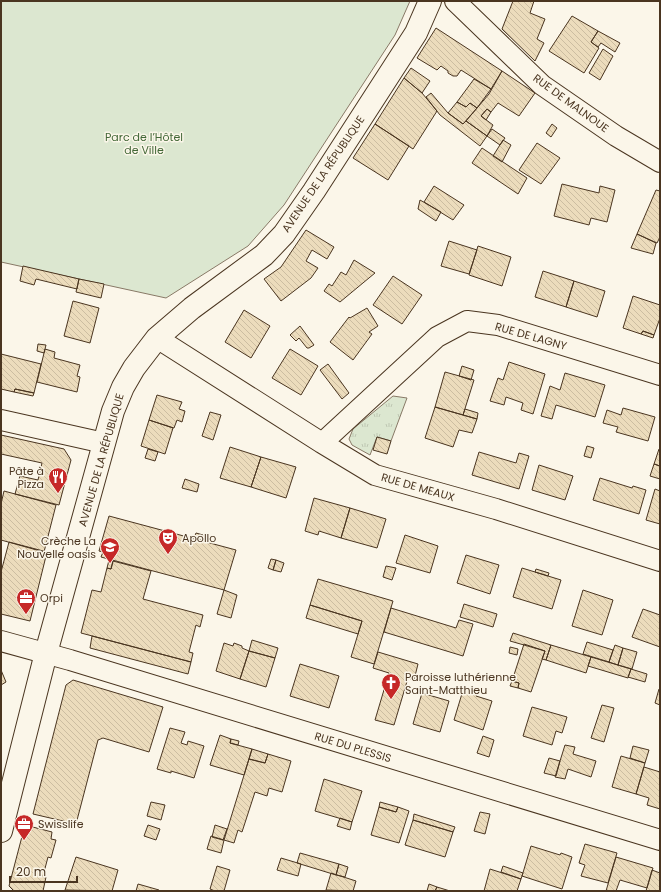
<svg xmlns="http://www.w3.org/2000/svg" width="661" height="892" viewBox="0 0 661 892" font-family="Poppins,sans-serif">
<style>
.grass{fill:url(#grass-tufts);stroke:#887966}
.park{fill:#dce7d0;stroke:#887966}
.building{fill:url(#building-back-hatch);stroke:#4a3520}
.lines{fill:none;stroke-linecap:round;stroke-linejoin:round}
.minor-casing{stroke:#4a3520;stroke-width:22}
.tertiary-casing{stroke:#4a3520;stroke-width:24}
.minor{stroke:#fbf6e9;stroke-width:20}
.tertiary{stroke:#fbf6e9;stroke-width:22}
.labels{text-anchor:middle;dominant-baseline:central;stroke-width:3;stroke-linejoin:round;paint-order:stroke}
.street-label{font-size:11px;fill:#4a3520;stroke:#fbf6e9}
.park-label{font-size:11px;fill:#436837;stroke:#fbf6e9}
.poi-label{font-size:11px;fill:#4a3520;stroke:#fbf6e9;text-anchor:start}
</style>
<defs>
<pattern id="grass-tufts" width="24" height="20" patternUnits="userSpaceOnUse"><rect width="24" height="20" fill="#dce7d0"/><path d="M3 7l-1-3M5 7V3M7 7l1-3M15 17l-1-3M17 17v-4M19 17l1-3" fill="none" stroke="#bec7b2"/></pattern>
<pattern id="building-back-hatch" width="6" height="6" patternUnits="userSpaceOnUse"><rect width="6" height="6" fill="#ecdcbc"/><path d="M-1 5l2 2M0 0l6 6M5-1l2 2" fill="none" stroke="#ccbda1"/></pattern>
</defs>
<rect width="100%" height="100%" fill="#fbf6e9"/>
<path class="grass" d="M393,396L407,398L391,441L377,437L370,455L352,445L349,439L353,429Z"/>
<path class="park" d="M1,1H410L395,35L284,205L248,246L166,298L1,262Z"/>
<path class="building" d="M513,1H534L530,13L545,19L537,39L544,43L535,61L502,29Z
M572,16L598,31L591,42L599,48L584,73L549,51Z
M436,28L502,71L491,89L461,70L457,76H453L448,73V71L441,66L437,70L417,58Z
M598,31L620,43L615,52L601,43L598,47L591,42Z
M603,49L613,56L600,80L589,73Z
M411,68L430,81L422,93L404,78Z
M502,71L535,93L519,116L498,103L491,112L487,109L481,116L493,125L487,136L466,121L489,94Z
M404,78L422,93L437,111L413,149L375,124Z
M474,79L491,89L477,108L470,103L466,107L457,102Z
M431,93L448,113L463,124L466,121L487,136L480,146L440,115L426,97Z
M457,102L466,107L470,103L477,108L463,124L448,113Z
M487,109L491,112L486,120L481,116Z
M375,124L409,146L388,180L353,158Z
M552,124L557,128L551,137L546,133Z
M492,129L505,138L500,145L487,136Z
M503,140L511,145L502,162L493,156Z
M537,143L560,158L541,184L519,170Z
M482,148L527,178L518,194L472,163Z
M562,184L599,193L600,186L615,190L607,222L591,218L589,225L554,216Z
M434,186L464,205L453,220L424,202Z
M656,190L660,191V237L657,243L637,234Z
M420,200L441,212L436,221L418,209Z
M306,230L334,247L327,259L312,250L306,261L318,268L311,278L281,301L264,279L281,267Z
M637,234L656,243L653,254L631,248Z
M449,241L477,250L469,274L441,266Z
M478,246L511,257L502,286L469,275Z
M354,260L375,273L340,302L324,291L329,284L332,286L341,272L346,275Z
M23,266L79,279L77,289L36,279L34,285L20,281Z
M543,271L574,281L566,307L535,297Z
M393,276L422,295L402,324L373,305Z
M79,279L104,284L101,298L76,292Z
M574,281L605,291L597,317L566,307Z
M633,296L660,305V318L654,335L643,331L641,334L623,328Z
M73,301L99,308L90,343L64,336Z
M367,308L378,326L369,332L372,334L353,360L330,342L349,317L350,318Z
M244,310L270,326L251,358L225,342Z
M300,326L314,345L309,348H307L299,338L296,341L290,335Z
M643,331L654,335L653,338L641,334Z
M38,344L46,345L44,353L37,351Z
M45,349L55,352L54,358L80,365L77,376L80,377L77,392L37,382Z
M290,349L318,366L301,395L272,378Z
M1,354L41,364L34,393L15,389L14,392L1,389Z
M509,362L545,374L533,414L521,410L523,403L506,397L504,405L490,401L498,378L503,380Z
M328,364L349,393L342,399L320,370Z
M462,366L474,370L471,380L459,376Z
M445,372L474,380L463,415L435,407Z
M565,373L605,385L595,417L556,405L552,419L541,416L550,386L560,390Z
M15,389L34,393L33,396L14,392Z
M157,395L182,402L179,409L185,411L182,422L177,420L174,428L149,420Z
M435,407L477,419L472,433L459,430L453,447L425,438Z
M623,408L655,417L648,441L616,432L618,427L603,423L607,410L621,415Z
M465,409L478,413L477,419L463,415Z
M210,412L221,415L213,440L202,436Z
M149,420L173,428L165,454L141,446Z
M1,435L64,449L71,460L59,505L15,494L20,476L38,480L42,463L1,454Z
M377,437L391,441L387,454L373,450Z
M587,446L594,448L591,458L584,456Z
M230,447L261,457L251,487L220,478Z
M148,449L158,452L155,461L145,458Z
M659,449H660V466L654,464Z
M479,452L516,463L519,453L529,456L519,489L472,475Z
M261,457L296,467L286,498L251,487Z
M654,464L660,466V479L650,476Z
M539,465L573,476L565,500L532,490Z
M600,478L632,488L633,486L646,490L639,514L593,500Z
M185,479L199,484L197,492L182,488Z
M655,489L660,491V524L646,520Z
M4,491L56,505L44,552L1,540V504Z
M314,498L350,508L341,538L319,531L318,535L305,531Z
M350,508L386,519L377,548L341,538Z
M109,516L236,550L224,590L101,557L103,552L99,551Z
M196,533L203,535L202,540L194,538Z
M405,535L438,546L430,573L396,563Z
M9,542L47,552L30,621L1,614V572Z
M466,555L499,565L490,594L457,583Z
M271,559L276,560L273,570L268,568Z
M109,560L113,561L111,569L107,568Z
M276,560L284,563L281,572L273,570Z
M113,561L151,571L143,599L203,615L200,627L196,625L189,652L193,653L191,662L81,633L92,590L101,592L107,568L111,569Z
M386,566L396,568L392,580L383,577Z
M522,568L561,580L552,609L513,597Z
M536,569L549,573L548,576L535,572Z
M318,579L393,601L374,664L351,657L362,621L310,605Z
M224,590L237,595L231,618L217,614Z
M583,590L613,600L602,635L572,626Z
M464,604L497,614L493,627L460,617Z
M310,605L362,621L358,634L306,618Z
M391,608L456,628L459,620L473,624L463,656L384,632Z
M643,609L660,615V647L632,637Z
M513,633L551,645L546,660L542,659L545,651L510,641Z
M92,636L191,662L188,674L90,648Z
M252,640L278,648L275,658L249,651Z
M587,642L613,650L609,662L583,654Z
M224,643L233,646L234,643L242,646V648L249,651L240,679L216,671Z
M524,644L545,651L531,692L518,688L519,683L512,681Z
M551,645L591,657L586,673L546,660Z
M615,645L623,648L618,665L609,662Z
M510,647L518,649L517,655L509,653Z
M623,648L637,652L632,669L618,665Z
M249,651L275,658L266,687L240,679Z
M378,652L418,664L414,680L408,678L394,725L375,720L389,673L373,668Z
M591,657L631,669L628,678L588,666Z
M300,664L339,676L329,708L290,696Z
M631,669L647,674L645,682L628,677Z
M1,670L6,682L1,685Z
M73,680L163,707L149,752L103,738L98,740L76,824L33,814L66,685Z
M512,681L519,683L518,688L510,686Z
M464,687L478,691L476,696L492,701L483,730L454,720Z
M659,689L660,690V705L655,703Z
M422,693L449,701L440,732L413,724Z
M602,705L614,708L604,742L591,738Z
M532,707L567,717L562,733L556,731L552,745L523,736Z
M170,728L185,732L181,743L187,745L188,741L204,746L194,778L171,771V773L157,769Z
M220,735L231,739L230,743L252,749L244,775L210,765Z
M483,736L494,740L489,757L477,753Z
M231,739L239,741L238,745L230,743Z
M565,745L575,747L573,754L596,761L591,777L568,769L565,779L555,777Z
M633,746L649,750L645,763L630,758Z
M252,749L268,754L265,763L249,759Z
M268,754L291,761L282,792L269,788L267,796L255,792L242,832L238,830L234,843L224,840L249,759L265,763Z
M621,756L645,763L636,794L612,787Z
M549,758L560,761L556,776L544,773Z
M644,767L660,772V809L647,805L649,798L636,794Z
M324,779L362,791L352,822L315,811Z
M151,802L165,805L161,820L147,816Z
M380,802L398,807L396,812L379,807Z
M379,807L396,812L398,807L409,811L399,843L371,835Z
M480,812L490,814L485,834L474,831Z
M414,814L455,827L453,832L413,820Z
M340,818L352,822L350,830L337,826Z
M413,820L453,832L445,857L405,845Z
M25,825L52,832L51,839L56,840L51,858L48,857L43,876L46,877L43,891H14L9,886Z
M148,825L160,829L156,840L144,836Z
M215,825L227,829L223,840L212,837Z
M211,836L224,840L221,853L207,849Z
M585,844L617,853L608,883L581,876L585,865L579,863Z
M531,846L560,855L561,853L572,857L562,889L522,876Z
M300,853L339,864L336,875L297,863Z
M76,857L118,870L112,891L65,890Z
M616,857L653,868L647,888L620,880L616,891H606Z
M281,858L301,864L298,876L277,870Z
M339,864L348,867L345,877L336,875Z
M217,866L230,870L224,891H215L210,889Z
M503,866L523,873L521,879L501,872Z
M490,869L521,879L517,891H484Z
M652,870L660,873V891H646Z
M331,873L356,881L353,891L326,890Z
M138,884L159,890V891H136Z
M429,884L437,887L435,891H427Z
M437,887L450,891H435Z"/>
<g class="lines">
<g class="minor-casing">
<path id="minor" d="M455,1L542,85L616,136L660,162
M157,338L322,443L375,475L496,509L660,561
M1,420L104,443
M322,443L437,337L467,321L498,325L660,375
M1,641L70,660L660,840"/>
</g>
<g class="tertiary-casing">
<path id="tertiary" d="M1,831L46,653L113,411L123,387L134,368L157,338L192,308L264,255L284,234L314,191L416,33L430,1"/>
</g>
<use href="#minor" class="minor"/>
<use href="#tertiary" class="tertiary"/>
</g>
<defs>
<g id="restaurant-pin" transform="scale(1)"><path d="M0 17L-7.5 6A9.5 9.5 0 1 1 7.5 6Z" fill="#c62828" stroke="#fbf6e9"/><path d="M-5-6h1v4h1v-4h1v4h1v-4h1v5L-1.5 .5V6h-2V.5L-5-1ZM5-6V6H3V1.5H1.5Q1.5-4 5-6Z" fill="#fff"/></g>
<g id="theatre-pin" transform="scale(1)"><path d="M0 17L-7.5 6A9.5 9.5 0 1 1 7.5 6Z" fill="#c62828" stroke="#fbf6e9"/><path d="M-5-5.5Q0-4 5-5.5V0Q5 5 0 6Q-5 5-5 0ZM-3.3-2.5H-1v1.5H-3.3ZM1-2.5H3.3v1.5H1ZM-2.8 1Q0 5.5 2.8 1Z" fill="#fff"/></g>
<g id="school-pin" transform="scale(1)"><path d="M0 17L-7.5 6A9.5 9.5 0 1 1 7.5 6Z" fill="#c62828" stroke="#fbf6e9"/><path d="M0-5L7-2L0 1L-7-2ZM-4 1L0 2.5L4 1V4Q0 6-4 4Z" fill="#fff"/></g>
<g id="office-pin" transform="scale(1)"><path d="M0 17L-7.5 6A9.5 9.5 0 1 1 7.5 6Z" fill="#c62828" stroke="#fbf6e9"/><path d="M-6-3h4V-5.5h4V-3h4V5H-6ZM-1-4.5V-3h2v-1.5ZM-6 0V1H6V0Z" fill="#fff"/></g>
<g id="church-pin" transform="scale(1)"><path d="M0 17L-7.5 6A9.5 9.5 0 1 1 7.5 6Z" fill="#c62828" stroke="#fbf6e9"/><path d="M-1.2-6h2.4v3.5h3.3v2.4h-3.3V6h-2.4V-.1h-3.3v-2.4h3.3Z" fill="#fff"/></g>
</defs>
<g fill-rule="evenodd">
<use href="#restaurant-pin" x="58" y="477"/>
<use href="#theatre-pin" x="168" y="538"/>
<use href="#school-pin" x="110" y="547"/>
<use href="#office-pin" x="26" y="598"/>
<use href="#church-pin" x="391" y="683"/>
<use href="#office-pin" x="24" y="824"/>
</g>
<g class="labels">
<g class="street-label">
<text transform="translate(571 103) rotate(36)">RUE DE MALNOUE</text>
<text transform="translate(323 174) rotate(-56)">AVENUE DE LA RÉPUBLIQUE</text>
<text transform="translate(531 336) rotate(16)">RUE DE LAGNY</text>
<text transform="translate(101 460) rotate(-74)">AVENUE DE LA RÉPUBLIQUE</text>
<text transform="translate(418 487) rotate(16)">RUE DE MEAUX</text>
<text transform="translate(353 747) rotate(17)">RUE DU PLESSIS</text>
</g>
<g class="park-label">
<text x="144" y="137">Parc de l’Hôtel<tspan x="144" dy="13">de Ville</tspan></text>
</g>
<g class="poi-label">
<text x="44" y="471" text-anchor="end">Pâte à<tspan x="44" dy="13">Pizza</tspan></text>
<text x="182" y="538">Apollo</text>
<text x="96" y="541" text-anchor="end">Crèche La<tspan x="96" dy="13">Nouvelle oasis</tspan></text>
<text x="40" y="598">Orpi</text>
<text x="405" y="677">Paroisse luthérienne<tspan x="405" dy="13">Saint-Matthieu</tspan></text>
<text x="38" y="824">Swisslife</text>
</g>
</g>
<rect width="661" height="892" fill="none" stroke="#4a3520" stroke-width="4"/>
<path d="M10 876v6h67v-6" fill="none" stroke="#4a3520" stroke-width="2"/>
<text x="16" y="876" font-size="12" fill="#4a3520" stroke="#fbf6e9" stroke-width="3" paint-order="stroke">20 m</text>
</svg>
